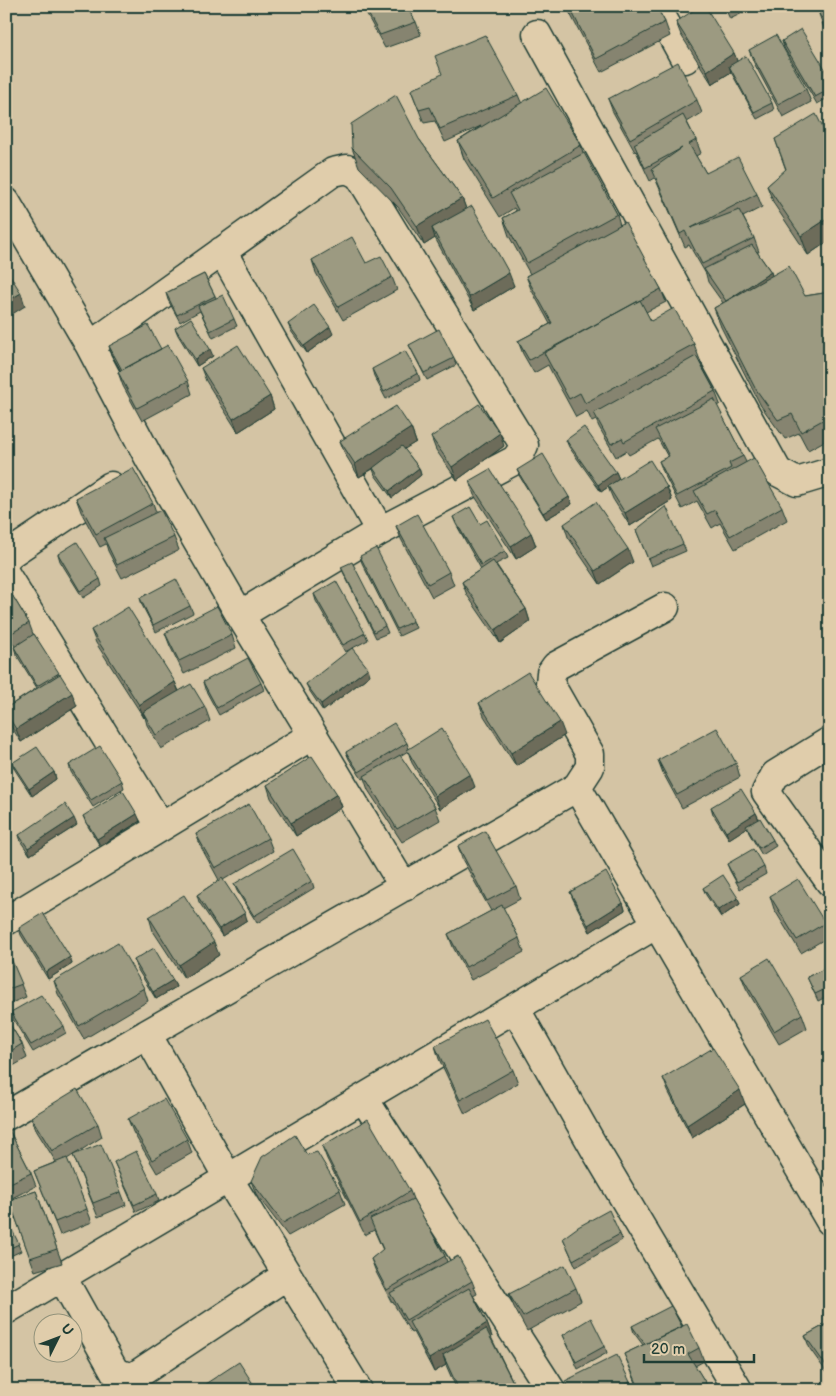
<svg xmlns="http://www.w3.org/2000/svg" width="836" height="1396" viewBox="0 0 836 1396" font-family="'Balsamiq Sans',sans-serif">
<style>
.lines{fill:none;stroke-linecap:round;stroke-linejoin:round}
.minor-casing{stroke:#1f3d34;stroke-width:31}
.minor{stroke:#e0cdab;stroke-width:28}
.wall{fill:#86846f;stroke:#1f3d34}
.shaded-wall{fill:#6d6c5a;stroke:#1f3d34}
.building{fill:#9c9a81;stroke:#1f3d34}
</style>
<rect width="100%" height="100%" fill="#d4c4a4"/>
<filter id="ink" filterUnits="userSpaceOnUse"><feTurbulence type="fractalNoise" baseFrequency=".02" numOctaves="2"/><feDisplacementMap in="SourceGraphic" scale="10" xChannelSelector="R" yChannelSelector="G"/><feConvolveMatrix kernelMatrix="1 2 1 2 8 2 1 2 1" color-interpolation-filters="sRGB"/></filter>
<g filter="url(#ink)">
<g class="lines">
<g class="minor-casing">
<path id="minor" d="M656,6L685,59
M537,34L778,472L797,482L830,472
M6,202L90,346
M222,251L380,531
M6,560L8,555L111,486
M6,575L161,827
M240,615L150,460L90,346L333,172L347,169L359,175L524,445L521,452L515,460L380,531L240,615L313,735
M830,741L775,775L766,792L830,882
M577,787L590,767V754L550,684L551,673L556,666L665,607
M6,921L313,735L404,887
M515,1008L657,924
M364,1099L551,1390
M6,1116L147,1034
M62,1277L115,1372L132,1378L287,1275
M6,1310L515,1008L596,1151L738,1390
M358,1390L228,1178L147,1034L577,787L830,1221"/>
</g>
<use href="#minor" class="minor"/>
</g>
<path class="wall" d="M362,6H406L416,22L421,35L385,48Z
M566,6H656L665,22L670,36L601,72Z
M724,6H755V7L730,19Z
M830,7V36L824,28L819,14Z
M676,22L734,53L737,61L772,103L774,110L757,119L731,72L712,84L681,35Z
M782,41L830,77V97L817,104L784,48Z
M749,50L806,89L811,102L783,117L754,63Z
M411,90L518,95L521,102L581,145L583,153L617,214L620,225L661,289L666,302L646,312L651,321L694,344L701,363H700L715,391L720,404L717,406L743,456L746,462L782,507L787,520L735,549L720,523L712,528L697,501L682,509L664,474L659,461L668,457L658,439L629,455L626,451L616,457L599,427L596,420L592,422L587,411L576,417L551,371L548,365L534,373L523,354L518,341L550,324L531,289L526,276L530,274L509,236L503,218L516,211L514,208L500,217L464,159L458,141L481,126L445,142L435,121L424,123Z
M608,99L697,100L702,113L687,122L696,140L701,153L696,156L706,173L757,194L762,207L743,217L754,238L759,252H757L771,272L772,276L805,296L830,292V438L808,450L799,433L785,439L761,406L721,327L714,308L723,303L708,282L706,274L689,245L685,247L655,178L650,181L636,151L635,152L613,112Z
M419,139L462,198L466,209L514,286L474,310L435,238L424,245L398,207L359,167L352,148Z
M775,139L830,142V240L808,255L774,204L767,186L786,170Z
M312,260L366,263L392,277L397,290L343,320L316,273Z
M204,274L216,298L234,319L237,326L213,338L200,311L180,322L168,300L166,293Z
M288,324L333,334L307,353L291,331Z
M175,328L213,356L197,366L178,335Z
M409,345L454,358L456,365L427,380L412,351Z
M109,346L161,349L188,381L192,394L142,421L123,386L118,372L121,371L111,353Z
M201,368L270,396L274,409L238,432L206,381Z
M372,369L418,373L420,380L386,399L374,376Z
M411,428L416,442L404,449L419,468L421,475L392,498L375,475L373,469L359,477L345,454L340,441Z
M431,437L504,446L457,480L436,450Z
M566,440L616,472L619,479L667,487L672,500L630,526L613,499L608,487L601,492L569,447Z
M517,470L569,497L572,504L546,519L520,477Z
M469,481L531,533L536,546L516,559L474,495Z
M76,498L153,503L156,512L174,537L179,550L122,578L108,551L106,544L100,547L81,512Z
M453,517L505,551L508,558L496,564L526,609L530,622L500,643L467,595L462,582L481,569L456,524Z
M564,524L633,562L600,584L568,537Z
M396,526L449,572L454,585L432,597L401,539Z
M636,530L683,544L686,551L651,566Z
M58,554L100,579L102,586L83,598L60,561Z
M360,556L413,621L416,628L399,636L362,563Z
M341,567L385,626L388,633L376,638L344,574Z
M6,585L29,623L33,634H34L77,706L21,742L9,723L6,716V708L37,688L16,654L14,647L15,646L6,633Z
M314,594L365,633L368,640L345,652L316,601Z
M140,598L190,606L193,613L156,632L142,605Z
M91,630L175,682L179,691L205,707L210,721L161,749L147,725L145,717L144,718L96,643Z
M165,633L232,635L236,648L184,674L170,646Z
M370,675L323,711L309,690L306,684Z
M203,682L261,683L264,690L219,715L205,689Z
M479,703L565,735L516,766L484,716Z
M407,743L409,749L475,787L440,809L412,763L408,751L400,756L435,807L440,820L402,842L368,790L364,778L362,779L349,759L346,752Z
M658,760L736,763L740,777L682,808L663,773Z
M12,763L54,772L56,779L32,796L15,770Z
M69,765L122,781L124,788L93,807L71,772Z
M267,785L337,794L342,807L296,836L271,798Z
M711,807L756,813L759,819L773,840L776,846L762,855L749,833L747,827L729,839L713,814Z
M83,816L140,821L100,846L86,823Z
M77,825L30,855L21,842L19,835Z
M196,834L268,838L273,851L223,880L247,920L222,936L199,902L197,895L219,880L201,847Z
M458,846L516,886L520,899L503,908L519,938L524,952L471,980L453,947L448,934L491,911L462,859Z
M727,864L764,867L766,874L740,889L730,871Z
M312,881L314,888L257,923L237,891L234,884Z
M703,888L738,898L740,904L721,917L706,895Z
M570,892L623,903L625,910L590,932L573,899Z
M770,896L825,923L830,936L801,953L774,909Z
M149,917L219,955L184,978L153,931Z
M19,928L70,957L72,964L48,979L21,935Z
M6,947L26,997L6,1005Z
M134,960L173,980L176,987L156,999L136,967Z
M830,966V995L818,1001L807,977Z
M741,975L802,1014L807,1028L779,1044L746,988Z
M54,981L144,988L148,1001L84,1039L58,994Z
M11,1012L64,1026L66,1033L33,1052L13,1019Z
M6,1018L22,1044L27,1058L6,1070Z
M435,1046L513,1070L518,1083L465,1114L439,1059Z
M663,1078L745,1104L692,1138L668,1091Z
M31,1117L98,1124L102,1137L67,1159L92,1222L60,1235L34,1171L56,1162L36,1130Z
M128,1119L187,1139L192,1153L157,1173L133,1132Z
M6,1124L31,1173L36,1186L6,1201Z
M322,1146L410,1191L413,1199L445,1256L447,1262L472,1281L477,1294L473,1296L487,1323L492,1337H491L517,1390H457L446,1365L434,1372L413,1332L411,1333L395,1306L393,1302L392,1303L376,1272L371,1259L383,1250L374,1230L365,1235L327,1159Z
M73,1155L121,1192L126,1205L98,1217Z
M307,1155L340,1190L345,1204L288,1236L256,1194L251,1181Z
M114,1162L157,1194L159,1201L136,1212Z
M36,1191L62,1263L35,1271L9,1200Z
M6,1218L21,1251L6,1258Z
M620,1234L622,1240L576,1267L563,1238Z
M576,1288L581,1301L527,1331L514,1307L509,1294Z
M830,1322V1377L810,1349L805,1336Z
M632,1326L682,1327L699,1348L704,1361L695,1366L710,1390H639L624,1354L643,1345L634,1333Z
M563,1335L605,1346L607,1353L578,1369Z
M630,1382L634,1390H568Z"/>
<path class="shaded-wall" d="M734,53L739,66H729L731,72L712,84L707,71Z
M462,198L469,217L432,228L435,238L424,245L417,226Z
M830,217V240L808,255L801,236Z
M771,272L775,286L730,314L726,301Z
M509,273L514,286L474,310L469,297Z
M21,293L25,306L6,318V302Z
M330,327L333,334L307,353L304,346Z
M210,349L213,356L197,366L195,359Z
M270,396L274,409L238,432L233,419Z
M411,428L416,442L359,477L355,464Z
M500,433L504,446L457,480L452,467Z
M419,468L421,475L392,498L389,491Z
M616,472L619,479L601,492L598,485Z
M667,487L672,500L630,526L625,513Z
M569,497L572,504L546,519L543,513Z
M531,533L536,546L516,559L511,546Z
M628,549L633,562L600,584L595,571Z
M526,609L530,622L500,643L495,630Z
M368,668L370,675L323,711L321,704Z
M175,682L180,695L143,712L145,717L144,718L139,705Z
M72,693L77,706L21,742L16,729Z
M560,722L565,735L516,766L511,753Z
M54,772L56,779L32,796L29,789Z
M470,774L475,787L440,809L435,796Z
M337,794L342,807L296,836L291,823Z
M756,813L759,820L729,839L726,832Z
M137,814L140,821L100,846L97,839Z
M74,818L77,825L30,855L28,848Z
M738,898L740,904L721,917L718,910Z
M623,903L625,910L590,932L588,925Z
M245,913L247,920L222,936L219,929Z
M214,942L219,955L184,978L179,965Z
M70,957L72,964L48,979L46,972Z
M173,980L176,987L156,999L153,992Z
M740,1090L745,1104L692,1138L687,1125Z
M487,1323L492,1337L447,1364L443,1355L446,1365L434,1372L429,1359Z"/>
<path class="building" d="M364,6H406L416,22L380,35Z
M569,6H656L665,22L596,59Z
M700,6H705L734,53L707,71L676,22Z
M725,6H740L728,12Z
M830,7V30L819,14Z
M801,29L830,77V89L815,97L782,41Z
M485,35L518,95L440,129L430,107L419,110L411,90L442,74L435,56Z
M776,35L806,89L778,104L749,50Z
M746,56L772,103L754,112L729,66Z
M678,62L697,100L630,139L608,99Z
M546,88L581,145L493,198L458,141Z
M396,95L419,139L462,198L417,226L391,188L352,148L351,124Z
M816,114L830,142V217L801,236L767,186L786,169L775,139Z
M683,115L696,140L689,144L706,173L738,157L757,194L691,228L739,210L754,238L702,264L685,231L680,234L652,169L682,148L645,168L634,144Z
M584,153L617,214L527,263L503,218L518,210L509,193Z
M472,206L509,273L469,297L432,228Z
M625,222L661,289L529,360L518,341L552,323L526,276Z
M352,237L366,263L381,256L392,277L338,307L312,260Z
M752,245L771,272L726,301L704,269Z
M789,266L805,296L830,292V416L801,432L792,414L778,420L755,388L714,308Z
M6,269L21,293L6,302Z
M204,274L215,296L177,315L166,293Z
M223,295L234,319L210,331L198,306Z
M640,300L651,321L674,308L694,344L585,403L580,393L569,399L544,353Z
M314,305L330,327L304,346L288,324Z
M191,318L210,349L195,359L175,328Z
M148,325L161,349L122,370L109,346Z
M439,329L454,358L424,373L409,345Z
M168,345L188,381L137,408L118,372Z
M238,345L270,396L233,419L201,368Z
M405,351L418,373L384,392L372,369Z
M696,356L715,391L624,442L622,438L611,444L594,413Z
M714,399L743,456L729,463L731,468L677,496L659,461L669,456L655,429Z
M479,404L500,433L452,467L431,437Z
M396,406L411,428L355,464L340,441Z
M584,427L616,472L598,485L566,440Z
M402,446L419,468L389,491L373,468Z
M543,454L569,497L543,513L517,470Z
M754,458L782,507L730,536L715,510L707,514L694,491Z
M650,460L667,487L625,513L608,486Z
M133,468L153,503L96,534L76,498Z
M490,469L531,533L511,546L469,481Z
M596,502L628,549L595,571L564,524Z
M666,506L683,544L648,559L636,530Z
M470,507L480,524L487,520L505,551L481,565L453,517Z
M161,510L174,537L117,565L104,538Z
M417,514L449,572L428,584L396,526Z
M77,542L100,579L80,591L58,554Z
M376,548L413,621L397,629L360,556Z
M493,561L526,609L495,630L462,582Z
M352,562L385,626L374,632L341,567Z
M176,579L190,606L153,625L140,598Z
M336,581L365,633L343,645L314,594Z
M6,585L29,623L10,634L6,627Z
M217,606L232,635L179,661L165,633Z
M128,607L175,682L139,705L91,630Z
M34,634L59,673L37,686L14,647Z
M352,648L368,668L321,704L306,684Z
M248,658L261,683L217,708L203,682Z
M528,672L560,722L511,753L479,703Z
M60,674L72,693L16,729L6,713V708Z
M191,684L205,707L156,735L143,712Z
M394,723L407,743L359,772L346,752Z
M442,728L470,774L435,796L407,750Z
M717,728L736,763L677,795L658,760Z
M100,746L122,781L91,800L69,765Z
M37,747L54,772L29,789L12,763Z
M400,755L435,807L397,829L364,776Z
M312,756L337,794L291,823L267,785Z
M741,789L756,813L726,832L711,807Z
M123,791L137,814L97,839L83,816Z
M65,804L74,818L28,848L19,835Z
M249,804L268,838L215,868L196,834Z
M760,818L773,840L759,848L746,826Z
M485,831L516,886L487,901L458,846Z
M293,849L312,881L254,916L234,884Z
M753,849L764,867L737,882L727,864Z
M606,872L623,903L588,925L570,892Z
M723,875L738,898L718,910L703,888Z
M222,878L245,913L219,929L197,895Z
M798,879L825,923L797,940L770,896Z
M184,895L214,942L179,965L149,917Z
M502,905L519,938L466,967L448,934Z
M43,913L70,957L46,972L19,928Z
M118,943L144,988L79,1026L54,981Z
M6,947L22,984L6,990Z
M154,948L173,980L153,992L134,960Z
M769,958L802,1014L774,1031L741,975Z
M830,966V987L815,994L807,977Z
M41,995L64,1026L31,1045L11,1012Z
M6,1018L22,1044L6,1054Z
M485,1019L513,1070L460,1100L435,1046Z
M713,1048L740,1090L687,1125L663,1078Z
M77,1089L98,1124L52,1151L31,1117Z
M164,1099L187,1139L152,1160L128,1119Z
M368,1119L410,1191L360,1222L322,1146Z
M6,1124L31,1173L6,1185Z
M295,1135L307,1155L317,1152L340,1190L283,1223L251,1181L262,1157Z
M101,1144L121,1192L93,1203L73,1155Z
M136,1151L157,1194L134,1205L114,1162Z
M67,1158L87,1209L55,1222L34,1171Z
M36,1191L57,1249L30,1258L9,1200Z
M413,1199L445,1256L387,1290L371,1259L383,1249L370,1219Z
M609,1210L620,1234L573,1260L563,1238L578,1227Z
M6,1218L19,1244L6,1250Z
M458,1256L472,1281L406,1320L390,1293Z
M565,1265L576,1288L523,1317L509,1294Z
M469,1288L487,1323L429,1359L409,1322Z
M671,1306L682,1327L645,1344L632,1326Z
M591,1318L605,1346L576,1362L563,1335Z
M830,1322V1371L805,1336Z
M687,1324L699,1348L688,1354L710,1390H640L624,1354Z
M486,1329L517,1390H459L443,1355Z
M617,1355L630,1382L615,1390H569L565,1381Z
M239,1362L257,1390H196Z
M536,1383L540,1390H526Z
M632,1386L634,1390H624Z"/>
</g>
<rect width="836" height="1396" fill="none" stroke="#e0cdab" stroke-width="25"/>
<rect x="12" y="12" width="811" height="1371" fill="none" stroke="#1f3d34" stroke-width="2" filter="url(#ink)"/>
<g transform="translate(58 1338) rotate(48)"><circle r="24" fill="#e0cdab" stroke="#93937b"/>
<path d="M0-4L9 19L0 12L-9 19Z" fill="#1f3d34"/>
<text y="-8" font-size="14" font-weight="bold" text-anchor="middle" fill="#1f3d34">U</text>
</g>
<path d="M644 1354v8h110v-8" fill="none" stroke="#1f3d34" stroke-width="2.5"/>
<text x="651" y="1354" font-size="15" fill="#1f3d34" stroke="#e0cdab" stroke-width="4" paint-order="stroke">20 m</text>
</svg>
